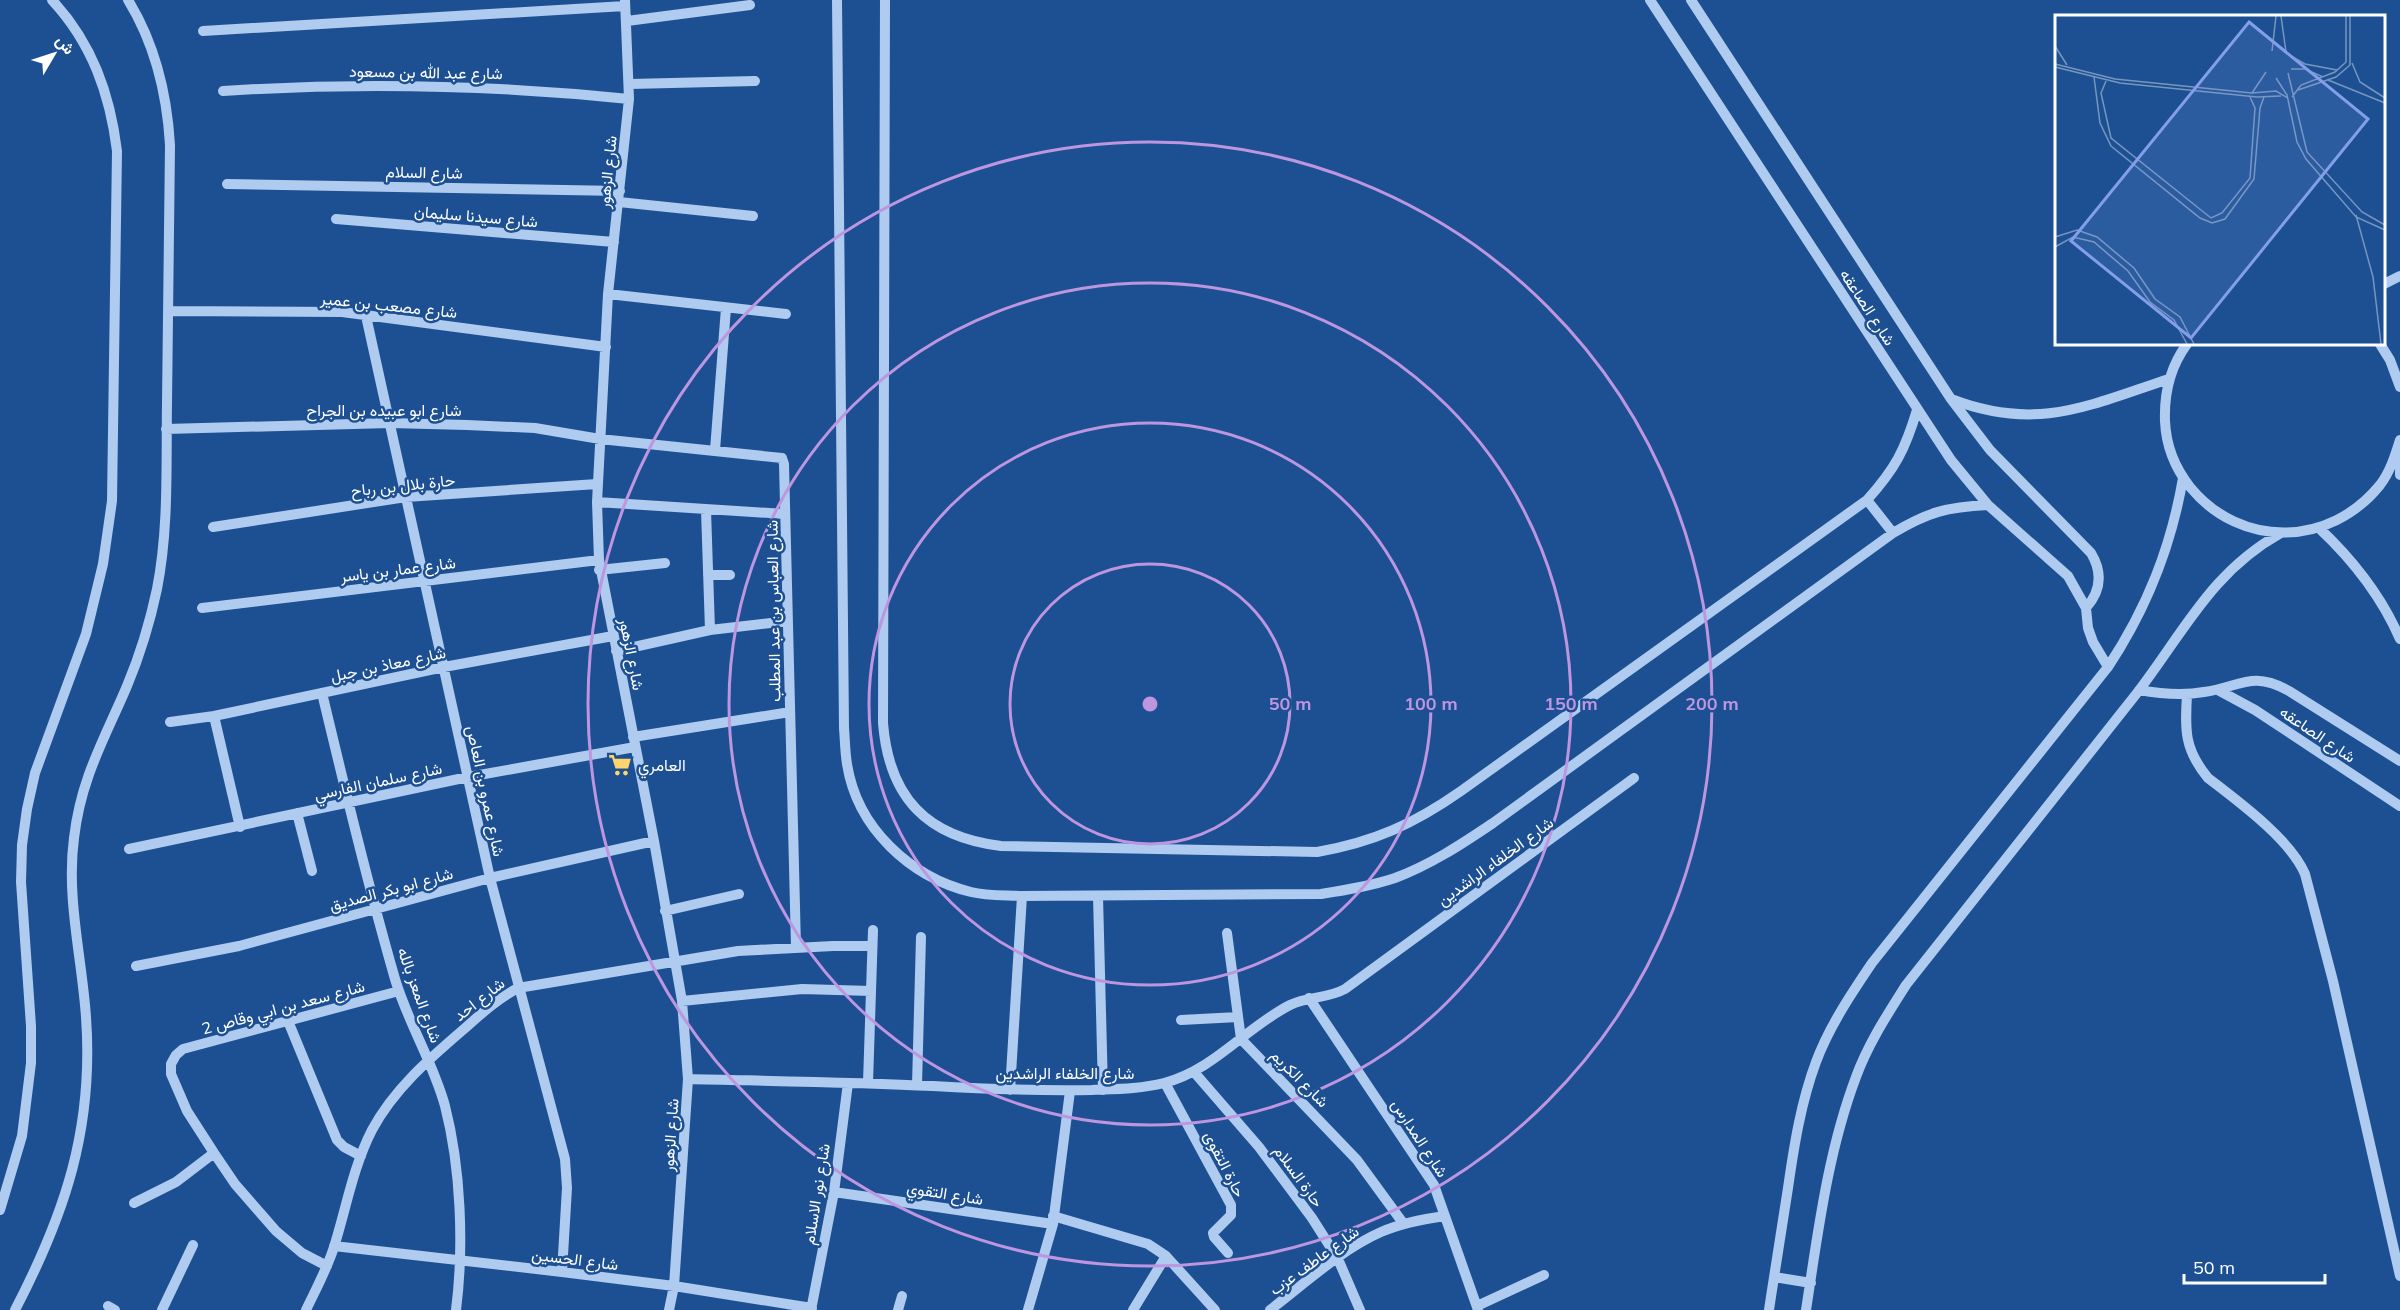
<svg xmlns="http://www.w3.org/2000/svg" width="2400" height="1310" viewBox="0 0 2400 1310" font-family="Mulish,Vazirmatn,sans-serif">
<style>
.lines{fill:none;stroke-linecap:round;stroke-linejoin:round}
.minor{stroke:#afcbef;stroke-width:10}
.ring{fill:none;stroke:#bd96df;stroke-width:3}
.labels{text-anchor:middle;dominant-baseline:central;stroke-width:5;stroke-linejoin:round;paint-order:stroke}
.street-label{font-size:16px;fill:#fff;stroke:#1d5093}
.poi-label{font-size:16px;fill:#fff;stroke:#1d5093;text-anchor:start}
.inset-road{fill:none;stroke:#7796be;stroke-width:1.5}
.view{fill:#839eea;fill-opacity:0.15;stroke:#839eea;stroke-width:3}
.inset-edge{fill:none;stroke:#fff;stroke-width:3}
.centre{fill:#bd96df;stroke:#1d5093;stroke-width:3}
.ring-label{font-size:18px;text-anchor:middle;font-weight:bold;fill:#bd96df;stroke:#1d5093;stroke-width:5;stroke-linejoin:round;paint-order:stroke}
</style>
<rect width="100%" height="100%" fill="#1d5093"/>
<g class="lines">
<path class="minor" d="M625,0L629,99L608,294L597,502L599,560L654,841L682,1001L688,1079L674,1286L669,1310
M837,0L844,728C845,740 845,752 847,764C857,828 910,877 971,892C987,896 1006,895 1022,896L1321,894C1346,890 1371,886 1395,878C1430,865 1462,844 1493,823L1893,533C1928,512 1947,507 1988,505
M885,0L883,723C889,798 927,837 1001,846L1317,852C1374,842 1414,824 1461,791L1867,500C1895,469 1905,450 1917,410
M1650,0L1951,460L1988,505L2068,576L2086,608L2088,628L2093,642L2108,667
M1691,0L1951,399L1990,450L2091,553C2103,573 2101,591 2086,608
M627,21L750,5
M203,31L625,6
M630,84L755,81
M223,91C359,82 493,85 629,99
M227,184L620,191
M619,202L753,216
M336,219L614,242
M2384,284L2400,276
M608,294L786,314
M168,311L342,312L606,347
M366,316L490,878L565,1159L567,1188L562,1272
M2187,344C2170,367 2164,392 2165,421C2166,445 2175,468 2190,487C2241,549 2330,547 2380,485C2390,472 2395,456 2400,440
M2380,344L2390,360L2400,387
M1951,399C2037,432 2087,406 2169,379
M166,429L390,423L467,425L535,428L600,439L782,458L784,464L796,947
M715,450L726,308
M2400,459V475
M1867,500L1893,533
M597,502L785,514
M706,510L710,630
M213,527L406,497L597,484
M2319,528C2353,560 2381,595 2400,639
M599,570L665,563
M708,575H730
M202,608L599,560
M616,651L710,630L788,621
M2139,690C2161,694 2182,696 2204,692C2240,687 2252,670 2289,691L2400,761
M2218,690L2255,710L2400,806
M322,693C345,789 368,885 395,979C408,1023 433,1062 445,1106C461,1168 464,1247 456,1310
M2187,694C2185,730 2184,749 2208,778C2238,801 2291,840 2305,874L2333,981L2400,1276
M214,716L240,827
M170,722L214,716L444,667L613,636
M633,737L790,712
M297,813L312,871
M129,849L468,777L635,747
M1098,896L1103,1090
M665,911L739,894
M1227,933L1241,1039L1357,1160L1403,1223
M136,966L239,946L490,878L654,841
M1309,998L1434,1185L1478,1310
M682,1001L802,989L871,991
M1181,1020L1238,1017
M288,1021L337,1140L344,1147L361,1156
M1194,1072L1259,1147L1312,1218L1338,1259L1360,1310
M688,1079C770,1081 852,1082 933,1086C986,1089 1039,1091 1092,1090C1116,1089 1140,1089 1164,1083C1214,1070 1245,1028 1290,1005C1308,996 1327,999 1345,989L1634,778
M868,1083L873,930
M1165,1083L1231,1205V1215L1213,1233L1214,1237L1228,1253
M917,1085L921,937
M1010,1090L1022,896
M834,1192L1053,1224
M134,1203L176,1182L214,1153
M0,1210L22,1136L31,1063V1026L21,882L22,845L27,809L35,773L86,634L103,564L112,501L117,151C110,94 92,43 52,0
M1053,1216L1148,1244L1166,1256L1215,1310
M334,1246L562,1272L674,1286L812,1308
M327,1266L302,1253L276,1231L235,1184L214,1153L187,1111L171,1074V1064L176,1055L183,1049L399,991
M1774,1277L1811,1283
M108,1306L115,1310
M1477,1306L1544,1275
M15,1310C65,1214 94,1128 86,1017C82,958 66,898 74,838C81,778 104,740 127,686C140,655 150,622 157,589C169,528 166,465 167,403C168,317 169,231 170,145C167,94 155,44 128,0
M162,1310L193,1245
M306,1310C316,1289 327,1269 334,1247C346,1209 353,1167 372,1130C394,1089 429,1059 464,1029C481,1014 497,999 518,988L738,951L833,946H872
M811,1310L834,1192L848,1083
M898,1310L902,1296
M1028,1310L1053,1224L1070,1091
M1133,1310L1166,1256
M1270,1310C1304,1284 1342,1249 1381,1232C1402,1223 1423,1219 1445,1216
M1769,1310C1775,1269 1782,1228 1788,1188C1794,1146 1801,1102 1816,1062C1829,1027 1851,994 1872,963L2108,667C2147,608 2171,548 2183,478
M1806,1310C1818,1232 1828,1151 1856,1077C1868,1044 1887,1015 1906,985C1983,888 2060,791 2137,693C2184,632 2211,572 2281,533"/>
</g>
<g class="ring">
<circle cx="1150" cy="704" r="140"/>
<circle cx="1150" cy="704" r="281"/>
<circle cx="1150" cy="704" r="421"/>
<circle cx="1150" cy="704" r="562"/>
</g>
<defs>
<g id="supermarket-bare" transform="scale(1.8)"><path d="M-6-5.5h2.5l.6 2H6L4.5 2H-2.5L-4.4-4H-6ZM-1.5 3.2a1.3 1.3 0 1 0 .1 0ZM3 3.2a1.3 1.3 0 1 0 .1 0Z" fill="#fed56d" stroke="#1d5093" stroke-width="2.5" paint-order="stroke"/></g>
</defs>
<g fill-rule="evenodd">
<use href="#supermarket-bare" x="620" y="765"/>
</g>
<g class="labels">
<g class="street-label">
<text transform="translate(426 72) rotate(1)">شارع عبد الله بن مسعود</text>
<text transform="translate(424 172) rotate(1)">شارع السلام</text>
<text transform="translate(607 172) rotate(-84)">شارع الزهور</text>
<text transform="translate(476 216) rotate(5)">شارع سيدنا سليمان</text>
<text transform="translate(389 305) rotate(6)">شارع مصعب بن عمير</text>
<text transform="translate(1868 307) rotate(57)">شارع الصاعقه</text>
<text x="384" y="410">شارع ابو عبيده بن الجراح</text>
<text transform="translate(403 485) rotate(-6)">حارة بلال بن رباح</text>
<text transform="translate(398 569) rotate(-7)">شارع عمار بن ياسر</text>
<text transform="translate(773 611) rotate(-91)">شارع العباس بن عبد المطلب</text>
<text transform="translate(632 654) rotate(79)">شارع الزهور</text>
<text transform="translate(388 664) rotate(-12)">شارع معاذ بن جبل</text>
<text transform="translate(2318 734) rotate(34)">شارع الصاعقه</text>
<text transform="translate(378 781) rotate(-12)">شارع سلمان الفارسي</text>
<text transform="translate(486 791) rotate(78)">شارع عمرو بن العاص</text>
<text transform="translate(1495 861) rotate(-36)">شارع الخلفاء الراشدين</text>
<text transform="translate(391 889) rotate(-15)">شارع ابو بكر الصديق</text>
<text transform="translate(420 995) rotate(70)">شارع المعز بالله</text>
<text transform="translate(479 999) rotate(-38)">شارع احد</text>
<text transform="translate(283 1007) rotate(-15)">شارع سعد بن ابي وقاص 2</text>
<text x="1065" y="1073">شارع الخلفاء الراشدين</text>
<text transform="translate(1300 1078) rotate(45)">شارع الكريم</text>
<text transform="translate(670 1135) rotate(-86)">شارع الزهور</text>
<text transform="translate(1420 1138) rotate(57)">شارع المدارس</text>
<text transform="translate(1225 1164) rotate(63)">حارة التقوى</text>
<text transform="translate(1299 1176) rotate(54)">حارة السلام</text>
<text transform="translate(945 1193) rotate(9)">شارع التقوي</text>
<text transform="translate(816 1194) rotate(-81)">شارع نور الاسلام</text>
<text transform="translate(575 1259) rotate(7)">شارع الحسين</text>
<text transform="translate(1314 1260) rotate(-36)">شارع عاطف عزب</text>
</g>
<g class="poi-label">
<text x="638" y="765">العامري</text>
</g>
</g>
<g transform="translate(2055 15)">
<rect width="330" height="330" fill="#1d5093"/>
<path class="inset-road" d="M226,1L231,37M0,31L12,50M217,36L221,1M236,41L250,49L282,55M297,48L305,67L330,83M0,49L60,64L197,78L221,76L233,83M0,52L65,68L202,82L226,81M236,54H250L268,62M233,58L252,137L307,197L330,210M39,62L45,108L56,131L145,203L157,208L170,204L199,164L205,93L209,82M221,63L232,80L242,127L251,144L301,202L330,215M273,65L330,88M51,66L46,78L56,123L156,203L167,198L195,163L200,93L195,82M243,75L281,62L295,50V1M197,78L211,57M237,82L246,70L280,57L291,47V1M301,200L318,262L326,329M0,222L22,215L42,222L79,253L100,284L125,302L139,329M0,232L18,222L39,227L73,256L95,287L119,305L132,329"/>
<path class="view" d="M194,7L313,104L136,323L16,226Z"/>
<rect width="330" height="330" class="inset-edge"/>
</g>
<circle cx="1150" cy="704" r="9" class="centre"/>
<g class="ring-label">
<text x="1290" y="710">50 m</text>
<text x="1431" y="710">100 m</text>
<text x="1571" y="710">150 m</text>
<text x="1712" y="710">200 m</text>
</g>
<g transform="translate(54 54) rotate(51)" stroke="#1d5093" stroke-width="4.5" paint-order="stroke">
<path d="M0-4.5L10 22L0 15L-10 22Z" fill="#ffffff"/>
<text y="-9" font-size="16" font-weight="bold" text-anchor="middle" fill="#ffffff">ش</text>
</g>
<path d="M2184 1274v9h141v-9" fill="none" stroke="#ffffff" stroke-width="3"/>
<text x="2193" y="1274" font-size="18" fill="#ffffff" stroke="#1d5093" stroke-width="4.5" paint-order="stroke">50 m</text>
</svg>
